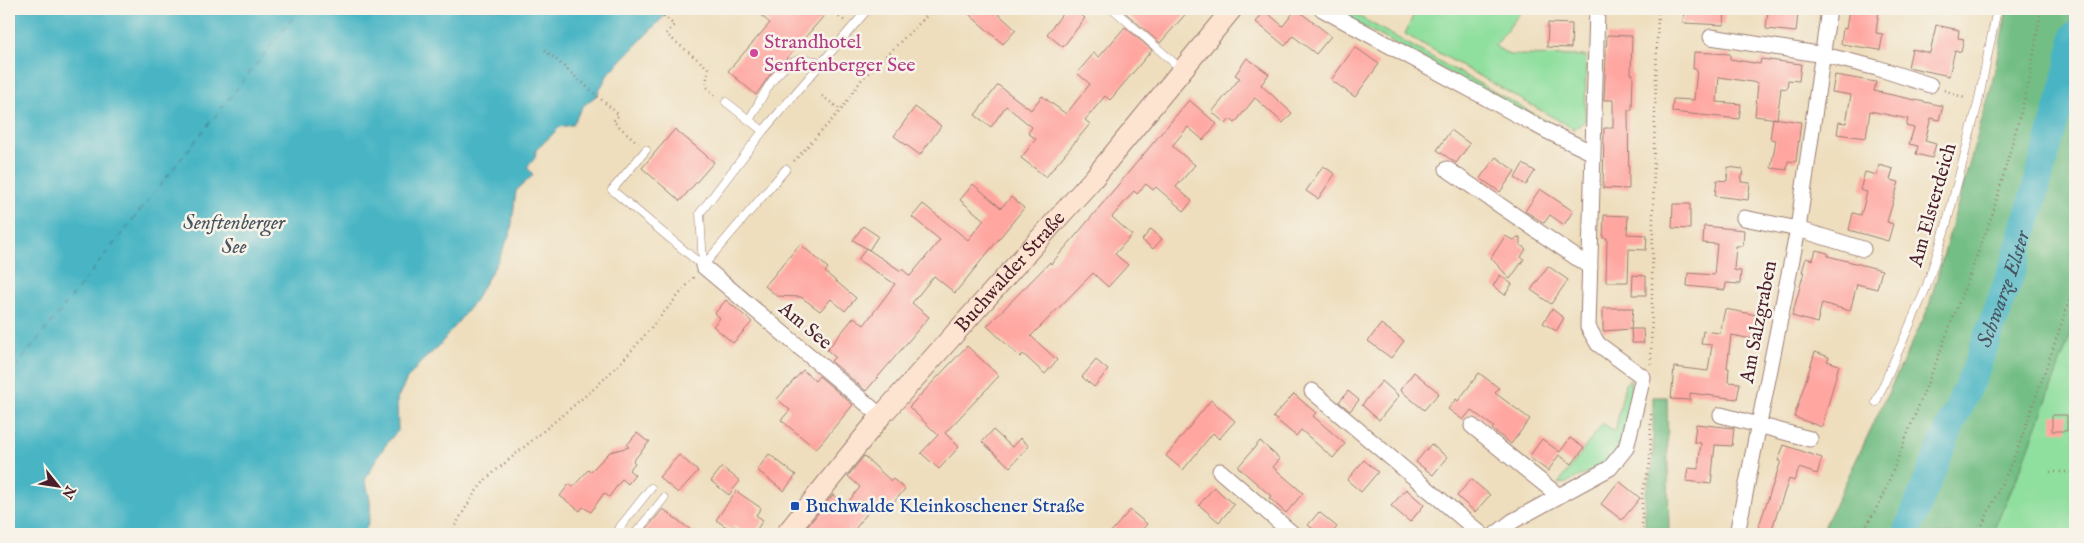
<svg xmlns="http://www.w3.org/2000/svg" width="2084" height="543" viewBox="0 0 2084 543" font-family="'IM FELL English',serif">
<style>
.green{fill:#8fdf9e;stroke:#6c7f64}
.forest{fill:#73be85;stroke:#5e6e58}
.water{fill:#48b5c4;stroke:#496a78}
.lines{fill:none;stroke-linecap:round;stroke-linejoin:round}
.river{stroke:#48b5c4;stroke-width:28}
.ferry{stroke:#495461;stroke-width:1;stroke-dasharray:6 5;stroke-linecap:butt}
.building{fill:#ffa6a0}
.lane-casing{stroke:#9c7e74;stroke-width:9}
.street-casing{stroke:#9c7e74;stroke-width:17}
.secondary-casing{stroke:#9c7e74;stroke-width:22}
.path{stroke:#9c7e74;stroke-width:2.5;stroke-dasharray:1 4;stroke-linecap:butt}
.lane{stroke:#fff;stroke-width:8}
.street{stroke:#fff;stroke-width:15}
.secondary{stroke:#fde4d1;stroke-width:20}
.hotel-dot{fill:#d1479c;stroke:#f7f3e8;stroke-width:2}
.transit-dot{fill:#1a4fb4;stroke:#f7f3e8;stroke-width:2}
.labels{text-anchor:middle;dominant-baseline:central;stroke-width:5;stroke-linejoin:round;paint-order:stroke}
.hotel-label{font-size:20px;fill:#b23c85;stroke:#f7f3e8;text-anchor:start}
.street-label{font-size:20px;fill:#4a1f2b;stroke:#f7f3e8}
.transit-label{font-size:20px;fill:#164399;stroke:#f7f3e8;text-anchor:start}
.water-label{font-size:21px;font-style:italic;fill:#495461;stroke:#f7f3e8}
</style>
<rect width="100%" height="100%" fill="#f7f3e8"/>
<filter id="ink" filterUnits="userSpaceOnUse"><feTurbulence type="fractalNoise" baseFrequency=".02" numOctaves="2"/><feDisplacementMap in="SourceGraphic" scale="10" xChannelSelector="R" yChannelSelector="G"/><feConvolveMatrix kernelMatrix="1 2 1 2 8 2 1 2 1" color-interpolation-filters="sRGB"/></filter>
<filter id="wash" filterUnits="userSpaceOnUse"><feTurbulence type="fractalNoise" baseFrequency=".0096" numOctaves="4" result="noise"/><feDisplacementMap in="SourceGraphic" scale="20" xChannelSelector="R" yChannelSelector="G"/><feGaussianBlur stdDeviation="1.12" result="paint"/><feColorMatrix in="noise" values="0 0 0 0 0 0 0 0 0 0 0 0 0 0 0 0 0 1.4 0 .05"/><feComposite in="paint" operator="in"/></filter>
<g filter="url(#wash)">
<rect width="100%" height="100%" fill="#eedebd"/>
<path class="green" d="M1331,9H1344L1349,11L1566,132L1564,135Z
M1416,9H1523L1495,46L1509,55L1586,56L1585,121L1574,129L1405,34Z
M2075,322V534H1991Z
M1630,380C1633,402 1628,442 1611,458C1601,468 1579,476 1566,483L1558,484L1603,423L1615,432L1625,384Z"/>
<path class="forest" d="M2007,9H2075V323L2022,466L1992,534H1821L1928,309L1991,88Z
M1653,397H1667L1669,534H1645V495L1653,466Z"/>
<path class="water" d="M9,9H671L608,74L597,95L583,106L572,125L560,127L536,150L535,158L527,167L533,175L516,191L511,231L498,261L473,303L438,347L421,362L407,379L397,399L398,431C384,444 374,463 365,480C371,500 374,515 363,534H9Z"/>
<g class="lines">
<path class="river" id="s1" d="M1906,534L1946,436L1976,368L2015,262L2063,92L2075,35"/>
<path class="ferry" d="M9,376L300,9"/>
</g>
<g id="blocks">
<path class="building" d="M753,9H830L786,59L771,73L756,95L728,71L770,23Z
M963,9H993L1016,30L1003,44Z
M1066,9H1073L1085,18L1063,47L1047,34Z
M1121,9H1190L1160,43Z
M1296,9L1331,36L1316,54L1293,36L1285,46L1256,22L1265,11L1283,26Z
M1684,9H1725L1724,25L1683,23Z
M1777,9H1791L1790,13L1798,14L1796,32L1766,29L1768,11L1776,12Z
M1849,9H1879L1876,33L1883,34L1880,50L1841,44L1843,28L1846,29Z
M1548,23L1572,24L1571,48L1547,47Z
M1936,25L1959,30L1958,38L1964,39L1961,52L1955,50L1949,76L1908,67L1912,49L1930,53Z
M1125,27L1152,50L1110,100L1105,96L1085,120L1090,124L1046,177L1021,158L1036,139L1028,133L1032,127L1006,106L991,127L975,115L998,85L1031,110L1042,96L1066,114L1090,84L1077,73L1094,53L1099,57Z
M1607,35L1632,36L1631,74H1633L1632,110H1628L1629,189L1603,188L1604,128H1613V100H1604Z
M1355,47L1379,64L1355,97L1331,80Z
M1694,52L1730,54V59L1760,64L1761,59L1801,64L1799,81L1788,80L1787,89L1781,88L1777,119L1755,116L1758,83L1719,77L1717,102L1741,104L1739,119L1672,112L1673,99L1694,100L1697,69H1693Z
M1247,58L1269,74L1261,85L1292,113L1283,123L1255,98L1235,123L1230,119L1226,124L1212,112L1240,78L1235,75Z
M1835,75L1876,82L1874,91L1943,106L1939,120L1931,118L1925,141L1936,144L1932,158L1916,154L1918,146L1909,144L1914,128L1906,126L1908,119L1870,111L1866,138L1837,134L1839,122L1846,123L1851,95L1832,92Z
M1189,100L1217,124L1203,140L1188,127L1172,146L1195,165L1176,187L1192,201L1184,211L1156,187L1153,190L1146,184L1137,194L1134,191L1112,217L1132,235L1115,254L1128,265L1108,287L1093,273L1031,336L1057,360L1045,374L1023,354L1020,357L987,326L1050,262L1051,264L1077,234Z
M915,107L941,126L920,155L894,136Z
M1773,118L1801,122L1796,162L1788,161L1787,170L1771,168L1776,140L1770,139Z
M675,129L714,162L680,201L642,168Z
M1451,130L1470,144L1456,163L1437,150Z
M1496,157L1515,171L1500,192L1480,178Z
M1523,164L1535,171L1526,185L1515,178Z
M1879,165L1893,169L1890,180L1899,182L1887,222L1893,224L1888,241L1849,230L1853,213L1861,215L1867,192L1860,190L1865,172L1877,175Z
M1323,166L1335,174L1318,199L1306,191Z
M1728,167L1743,169L1741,182L1750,183L1748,200L1715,196L1717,180L1727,181Z
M973,184L1001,208L1011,197L1024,208L955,293L934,276L912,303L929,317L866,391L831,361L835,357L827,350L854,317L864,325L895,284L858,260L866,248L901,271L902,269L910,276L940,240L912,217L923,204L968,240L984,220L960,200Z
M1540,189L1573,211L1564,225L1550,215L1544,223L1525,211Z
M1673,204H1690V229L1672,228Z
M1604,215L1628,216L1627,234L1647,235L1646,250L1629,249L1628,282H1606L1607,238H1603Z
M863,226L878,236L869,250L853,240Z
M1704,226L1744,230L1743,246H1736L1734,270L1741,271L1740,284L1726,283L1725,290L1687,286L1688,273L1714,275L1717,244L1703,243Z
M1151,229L1162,239L1153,249L1142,240Z
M1505,236L1513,240L1520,237V245L1526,249L1521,257L1524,259L1510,279L1491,258Z
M800,244L828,268L825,272L856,298L845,311L831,299L820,311L801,297L777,296L765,286Z
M1816,250L1828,253V256L1882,270L1877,289L1857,284L1850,311L1822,303L1817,323L1792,316L1804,272H1802L1806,258L1813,260Z
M1548,266L1568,280L1551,304L1531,290Z
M1500,275L1512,284L1505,295L1493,286Z
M1633,275L1646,276V295H1632Z
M726,300L752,322L733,343L713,326L720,318L715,313Z
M1603,308H1633L1631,329L1603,331Z
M1552,309L1564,318L1556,331L1543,323Z
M1725,309L1762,316L1758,340L1731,335L1727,368H1729L1728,382L1740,383L1737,399L1690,393V400L1671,399L1674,367L1708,371L1712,345L1701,344L1703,331L1720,333Z
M1381,324L1404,341L1391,358L1368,341Z
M1631,329H1643L1644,343H1632Z
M967,346L999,376L945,433L959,447L939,469L921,453L938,435L909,407Z
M1815,352L1829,357L1827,361L1839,365L1822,427L1794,417Z
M1096,360L1108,370L1094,387L1082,377Z
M803,370L815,381L819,376L853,405L816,449L781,420L790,410L777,399Z
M1414,372L1439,393L1424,410L1400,390Z
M1479,373L1499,388L1495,393L1530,419L1511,444L1492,429L1494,427L1471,410L1463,420L1448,409L1456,399L1458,401Z
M1382,381L1399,396L1379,420L1362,405Z
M1348,391L1359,400L1350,411L1339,402Z
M1294,394L1316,413L1313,416L1345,444L1333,458L1301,430L1296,436L1273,417Z
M1211,400L1235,421L1219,439L1213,433L1183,470L1166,456Z
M2052,415H2067V431H2052Z
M1696,424L1734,428L1732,446L1715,445L1711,484L1686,481L1688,468L1698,469L1701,443L1694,442Z
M993,430L1012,447L1020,438L1029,446L1010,467L982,442Z
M637,433L647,441H650L633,461L635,463L629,470L635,475L628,484L622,479L609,497L604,493L591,512L583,507L580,511L560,496L569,484L573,487L588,470L590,472L610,452L629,447L627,445Z
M1570,438L1584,448L1572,464L1559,455L1548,471L1529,457L1542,439L1560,452Z
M1260,441L1280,459L1273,467L1303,493L1286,513L1269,498L1271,496L1238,467Z
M1431,444L1447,457L1433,475L1416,462Z
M1784,445L1822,458L1817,474L1799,468L1794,481L1789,479L1770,534H1756L1781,461H1778Z
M769,454L796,475L784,491L757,470Z
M679,455L698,471L678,493L659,477Z
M864,456L891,481L893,479L905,489L886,511L876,502L852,533L848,529L844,534H814L806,528L833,495L846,505L860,487L848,476Z
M1364,460L1378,472L1361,492L1347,480Z
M722,467L740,481L729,495L711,481Z
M1471,479L1490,495L1475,512L1457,496Z
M1619,481L1640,498L1622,520L1601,504Z
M1214,487L1234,505L1219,522L1199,505Z
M1406,489L1424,505L1410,522L1391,506Z
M736,491L761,508L756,515L763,520L754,534H747L734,526L731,530L716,520Z
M663,509L696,534H642Z
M1130,510L1147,524L1139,534H1109Z
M1319,512L1337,527L1331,534H1319L1308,525Z"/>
</g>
</g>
<g filter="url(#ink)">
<use href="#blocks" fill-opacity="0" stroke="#9c7e74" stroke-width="1"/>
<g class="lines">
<g class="lane-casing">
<path id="lane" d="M1113,9L1181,69
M726,102L763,131
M749,120C762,100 773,68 798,60C805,58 814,61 821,62
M646,150L612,190L703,266
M703,266L700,213L763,131L868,9
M703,266L786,169
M1876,402L1926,288L1946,226L1978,103L1997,9
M618,534L620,527L651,488
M635,534L664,498"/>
</g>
<g class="street-casing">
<path id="street" d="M1322,9L1547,131L1593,153
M1711,37L1824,55L1877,68L1930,85
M1447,169L1590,267
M1744,218L1798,229L1863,249
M703,266L881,416
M1312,391L1481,534
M1721,415L1810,439
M1472,426L1559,496
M1220,471L1293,534
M1496,534L1513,521L1610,468L1626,448L1643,377L1598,344L1588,327L1597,9
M1737,534L1798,229L1829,9"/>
</g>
<g class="secondary-casing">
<g id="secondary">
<path id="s2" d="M786,534L881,416L1093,179L1232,9"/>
</g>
</g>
<path class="path" d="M656,9L674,25L666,34L708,68L706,86L716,97
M839,17L845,21
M922,20L926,9
M545,50L619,115L613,121L638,143
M1944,90L1967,99
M822,96L841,110
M794,161L841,110L862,79L934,9
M1651,364L1654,150L1658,9
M2050,472H2075
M450,534L474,494L487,478L596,387L628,355L694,277
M1642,534V494L1650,463L1651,414
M1862,534L1882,498L1942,347L1992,216L2029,83L2041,9
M1978,534L2017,451L2075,285"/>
<use href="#lane" class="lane"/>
<use href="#street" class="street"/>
<use href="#secondary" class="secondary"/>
</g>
</g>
<circle class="hotel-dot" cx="754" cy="53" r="5"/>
<rect class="transit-dot" x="790" y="501" width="10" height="10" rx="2.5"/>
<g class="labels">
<g class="hotel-label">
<text x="764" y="42">Strandhotel<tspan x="764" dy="23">Senftenberger See</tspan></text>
</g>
<g class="street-label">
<text transform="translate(1933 205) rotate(-74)">Am Elsterdeich</text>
<text stroke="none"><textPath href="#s2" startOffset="345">Buchwalder Straße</textPath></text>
<text transform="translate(1759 322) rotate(-79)">Am Salzgraben</text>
<text transform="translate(805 326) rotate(40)">Am See</text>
</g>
<g class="transit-label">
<text x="805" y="506">Buchwalde Kleinkoschener Straße</text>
</g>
<g class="water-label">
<text x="234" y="223">Senftenberger<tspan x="234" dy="24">See</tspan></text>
<text stroke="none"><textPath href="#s1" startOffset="264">Schwarze Elster</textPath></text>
</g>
</g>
<rect width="2084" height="543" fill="none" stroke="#f7f3e8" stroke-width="30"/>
<g transform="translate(58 486) rotate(120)" stroke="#f7f3e8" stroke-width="4" paint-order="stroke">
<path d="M0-4L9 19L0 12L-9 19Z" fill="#4a1f2b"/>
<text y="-8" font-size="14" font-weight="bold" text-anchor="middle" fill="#4a1f2b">N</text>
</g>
</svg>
